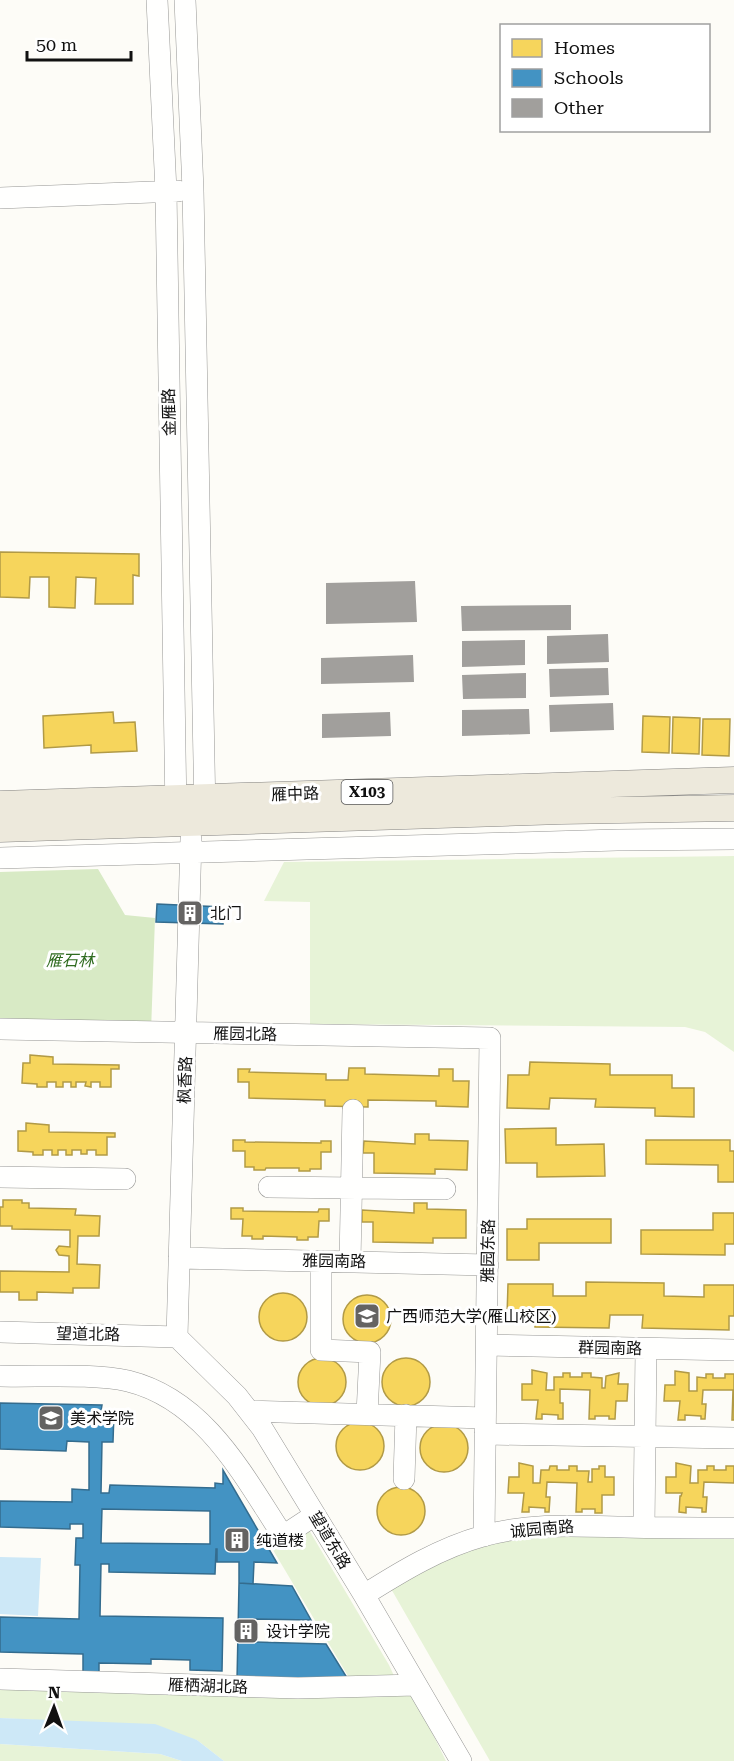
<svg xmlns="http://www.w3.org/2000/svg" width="734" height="1761" viewBox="0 0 734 1761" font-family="'Roboto Serif','Noto Sans SC',serif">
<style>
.green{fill:#e7f3d7}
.forest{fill:#d8eac5}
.water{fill:#cde8f7}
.homes{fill:#f6d55c;stroke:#b19a46;stroke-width:1.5}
.schools{fill:#4393c3;stroke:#346c8e;stroke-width:1.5;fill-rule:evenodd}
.building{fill:#a19f9c}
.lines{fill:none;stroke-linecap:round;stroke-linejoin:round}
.minor-casing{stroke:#979795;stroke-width:22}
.major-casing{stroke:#858482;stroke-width:27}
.minor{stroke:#fffffe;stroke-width:21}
.major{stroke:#ede9dc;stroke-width:26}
.labels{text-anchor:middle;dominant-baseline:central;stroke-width:6;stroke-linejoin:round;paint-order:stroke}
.shield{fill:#fff;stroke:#585858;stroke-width:1.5}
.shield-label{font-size:15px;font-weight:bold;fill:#111}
.street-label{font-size:16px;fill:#111;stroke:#fff}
.poi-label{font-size:16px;fill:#111;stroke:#fff;text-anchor:start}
.park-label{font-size:16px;font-style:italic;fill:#2f6b1f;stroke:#fff}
</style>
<rect width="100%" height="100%" fill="#fdfcf7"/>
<path class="green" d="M734,856V1052L705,1032L685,1027L310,1024V902L264,901L284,862Z
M309,1530L389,1665L395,1678L351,1681L273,1550Z
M539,1536H734V1761H490L390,1587L449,1556L499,1542Z
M0,1679L405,1686L420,1708L446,1761H224L197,1740L72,1722L0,1718Z
M0,1744L160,1754L182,1761H0Z"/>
<path class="forest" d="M98,869L125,915L155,918L151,1032L0,1029V872Z"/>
<path class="water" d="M0,1557L41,1558L38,1616L0,1614Z
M0,1718L155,1724L197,1740L224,1761H182L160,1754L0,1744Z"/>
<path class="homes" d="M0,552L139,554V576L133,575V604H95L96,578L76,577L75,608L49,607V577H30L29,598L0,597Z
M113,712L114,723L135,722L137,751L91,753V745L44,748L43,716Z
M643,716L670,717L669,753L642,752Z
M673,717L700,718L699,754L672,753Z
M703,719H730L729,756L702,755Z
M30,1055L53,1057V1064L119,1065V1069H111V1087H100V1082H91V1087L85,1086L86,1082H76V1087H71V1082H63V1087H56V1082H47V1087H37V1084L22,1083L23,1063H30Z
M530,1062L610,1064V1075H672V1088H694V1117L655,1116V1108L595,1107L596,1099L550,1098L549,1109L507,1108L508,1075H529Z
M349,1068H365V1074L439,1076V1069H453V1081H469L468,1107L436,1106V1101L368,1100V1107L325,1106V1100L249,1098V1082H238V1069H250L249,1072L326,1074V1080H348Z
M26,1123L49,1125V1132L115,1133V1137H107V1155H96V1150H87V1154H81V1150H72V1155H66V1150H58V1155H52V1150H43V1155H33V1152L18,1151V1131H26Z
M556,1128V1145L604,1144L605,1176L537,1177V1163H506L505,1129Z
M415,1134H429V1140L468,1141L467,1170L435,1169V1174L374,1173V1153H363L364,1141L415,1144Z
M233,1140H245V1142L321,1143V1141H331V1152H321V1169H310V1171H299V1168H266L265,1170H254V1167H245V1151H233Z
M646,1140H730V1151H734V1182H718V1165L646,1164Z
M3,1200H22V1203H29V1208L76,1209L75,1215L100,1216L99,1236H78L77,1264L100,1265L99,1288H73V1293L37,1292V1300H19V1292H0V1271L69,1272V1256L59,1255L56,1250L59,1246L70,1247V1230L12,1229V1226H0V1207H3Z
M414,1203H427V1209L466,1210V1238H433V1243L373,1242V1222H362V1210L414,1213Z
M231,1208H243V1211L318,1212L319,1209H329V1221H319L318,1237H308V1240H297V1237L263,1236V1239H252V1236H242L243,1219H231Z
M713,1213H734V1244H725V1255L641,1254V1230H713Z
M527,1219H611V1243H539V1260H507V1229H527Z
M586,1282L664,1283V1296L704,1297V1285H734V1316H729V1330L642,1328L643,1315H610L609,1328L535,1327V1316H507L508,1284H553V1296H586Z
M259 1317a24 24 0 1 1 48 0a24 24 0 1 1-48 0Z
M343 1319a24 24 0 1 1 48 0a24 24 0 1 1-48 0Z
M382 1382a24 24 0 1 1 48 0a24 24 0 1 1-48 0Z
M298 1382a24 24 0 1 1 48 0a24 24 0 1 1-48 0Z
M532,1370L547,1373L546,1390H554V1377H563V1373H570V1377H582V1373H591V1377L602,1378V1388H605L606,1376L619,1373L618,1384H628L627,1401H616L615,1419H609V1416H595V1419H589L590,1390L560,1389V1403H563V1419H558V1415L542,1414V1419H536L538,1400H522V1384H532Z
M675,1371L689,1373V1391H697V1377L706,1378V1374H713V1378H725V1374H734V1420H732L733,1390H703L702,1404H706L705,1419H701V1416L685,1415V1420H678L680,1401H664L665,1385H675Z
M336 1446a24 24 0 1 1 48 0a24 24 0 1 1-48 0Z
M420 1448a24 24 0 1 1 48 0a24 24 0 1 1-48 0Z
M519,1463L533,1466V1483H540L541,1470H549L550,1466H557V1470H569V1466H577V1471H589L588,1482H592V1469H599V1466H605V1477H614V1495H602V1513H595V1509H582V1512H576L577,1483L547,1482L546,1497H550L549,1512H545V1508L529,1507V1512H522L524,1493H508L509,1477H519Z
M676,1463L691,1466L690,1483H698V1470H707V1466H714V1470H726V1466H734V1483L704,1482L703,1497H707L706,1512H702V1508L686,1507V1513L679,1512L680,1496H681L682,1493H666V1477H676Z
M377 1511a24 24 0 1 1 48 0a24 24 0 1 1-48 0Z"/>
<path class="schools" d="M157,904L223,907V924L156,922Z
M0,1403L102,1405L101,1411L114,1412L113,1442H102L101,1493H109L110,1485L215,1488V1483L223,1484V1470L277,1563L254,1562L253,1584L239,1583V1562H217V1549H216L215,1574L109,1572V1564H101L100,1616L223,1618L222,1671L190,1670V1660L151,1659V1664L99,1663V1674L83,1673V1654L0,1652V1617L79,1619L80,1565H75L76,1538H83V1524H70V1529L0,1527V1501L72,1502V1489L89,1490V1442L67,1441L66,1451L0,1449ZM102,1509L210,1511V1544L101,1543Z
M239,1583L292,1586L311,1620L254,1619L253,1642L326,1644L349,1681L237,1680Z"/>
<path class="building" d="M415,581L417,622L326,624V583Z
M571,605V630L462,631L461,606Z
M608,634L609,662L547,664V636Z
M525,640V665L462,667V641Z
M413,655L414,682L321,684V658Z
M608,668L609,695L550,697L549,669Z
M526,673V698L463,699L462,675Z
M613,703L614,730L550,732L549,705Z
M529,709L530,734L462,736V710Z
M390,712L391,736L322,738V714Z"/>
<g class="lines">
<g class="minor-casing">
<path id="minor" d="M157,0L166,191L176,812
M185,0L193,190L205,813
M0,198L178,191
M0,858L617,840L734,839
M0,1029L490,1038L484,1536
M0,1177L125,1179
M269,1187L445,1189
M179,1258L488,1265
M321,1261V1350L370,1352L367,1414
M350,1262L353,1110
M0,1332L177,1337
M177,1337L237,1396L262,1428L364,1595L461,1761
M177,1337L191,839
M487,1345L734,1350
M0,1376C38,1377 93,1373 128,1381C205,1400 243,1475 283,1536L315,1515
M249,1411L485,1418
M485,1434L734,1438
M404,1479L406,1415
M644,1527L646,1349
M364,1595C402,1571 440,1548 483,1536C528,1523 577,1526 624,1527C661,1528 697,1528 734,1528
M0,1679L298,1688L416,1685"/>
</g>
<g class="major-casing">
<path id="major" d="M0,804L734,780
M0,829L561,811L734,808"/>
</g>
<use href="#minor" class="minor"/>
<use href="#major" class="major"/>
</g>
<defs>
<g id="building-square" transform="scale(1.35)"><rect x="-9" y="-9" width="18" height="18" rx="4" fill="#646362" stroke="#fff"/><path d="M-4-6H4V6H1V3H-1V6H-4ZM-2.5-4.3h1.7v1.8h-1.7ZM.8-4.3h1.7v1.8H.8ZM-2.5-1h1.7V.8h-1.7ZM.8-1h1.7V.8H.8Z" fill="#fff"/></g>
<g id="university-square" transform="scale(1.35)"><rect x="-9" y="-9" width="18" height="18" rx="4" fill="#646362" stroke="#fff"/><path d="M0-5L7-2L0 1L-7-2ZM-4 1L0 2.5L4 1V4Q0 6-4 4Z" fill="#fff"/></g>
</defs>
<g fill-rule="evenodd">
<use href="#building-square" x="190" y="913"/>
<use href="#university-square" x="367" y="1316"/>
<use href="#university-square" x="51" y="1418"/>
<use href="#building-square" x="237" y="1540"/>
<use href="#building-square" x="246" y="1631"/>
</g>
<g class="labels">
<rect class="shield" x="341.5" y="780" width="51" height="24" rx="4.5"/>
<g class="shield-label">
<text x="367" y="792">X103</text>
</g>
<g class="street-label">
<text transform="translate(169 412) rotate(-91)">金雁路</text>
<text transform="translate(295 794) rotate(-2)">雁中路</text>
<text transform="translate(245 1034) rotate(1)">雁园北路</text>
<text transform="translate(185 1080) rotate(-88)">枫香路</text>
<text transform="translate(488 1251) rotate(-89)">雅园东路</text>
<text transform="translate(334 1261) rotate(1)">雅园南路</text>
<text transform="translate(88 1334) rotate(1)">望道北路</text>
<text transform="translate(610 1348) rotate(1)">群园南路</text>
<text transform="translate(542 1529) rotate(-5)">诚园南路</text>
<text transform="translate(330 1540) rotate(59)">望道东路</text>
<text transform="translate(208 1686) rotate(2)">雁栖湖北路</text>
</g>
<g class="poi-label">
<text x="210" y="913">北门</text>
<text x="386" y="1316">广西师范大学(雁山校区)</text>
<text x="70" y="1418">美术学院</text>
<text x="256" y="1540">纯道楼</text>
<text x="266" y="1631">设计学院</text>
</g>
<g class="park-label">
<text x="70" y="960">雁石林</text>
</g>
</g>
<rect x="500" y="24" width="210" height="108" fill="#ffffff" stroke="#a0a0a0" stroke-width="1.5"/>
<rect x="512" y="39" width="30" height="18" fill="#f6d55c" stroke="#a0a0a0" stroke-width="1.5"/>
<text x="554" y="54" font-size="18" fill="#111111">Homes</text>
<rect x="512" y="69" width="30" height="18" fill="#4393c3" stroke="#a0a0a0" stroke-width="1.5"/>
<text x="554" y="84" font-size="18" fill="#111111">Schools</text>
<rect x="512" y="99" width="30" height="18" fill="#a19f9c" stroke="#a0a0a0" stroke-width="1.5"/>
<text x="554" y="114" font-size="18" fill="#111111">Other</text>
<g transform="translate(54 1707) rotate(1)" stroke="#ffffff" stroke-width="4.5" paint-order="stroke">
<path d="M0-4.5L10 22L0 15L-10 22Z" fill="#111111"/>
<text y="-9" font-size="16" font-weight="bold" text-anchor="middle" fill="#111111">N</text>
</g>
<path d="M27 51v9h104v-9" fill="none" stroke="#111111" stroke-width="3"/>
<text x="36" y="51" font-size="18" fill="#111111" stroke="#ffffff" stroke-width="4.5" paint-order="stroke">50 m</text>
</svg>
